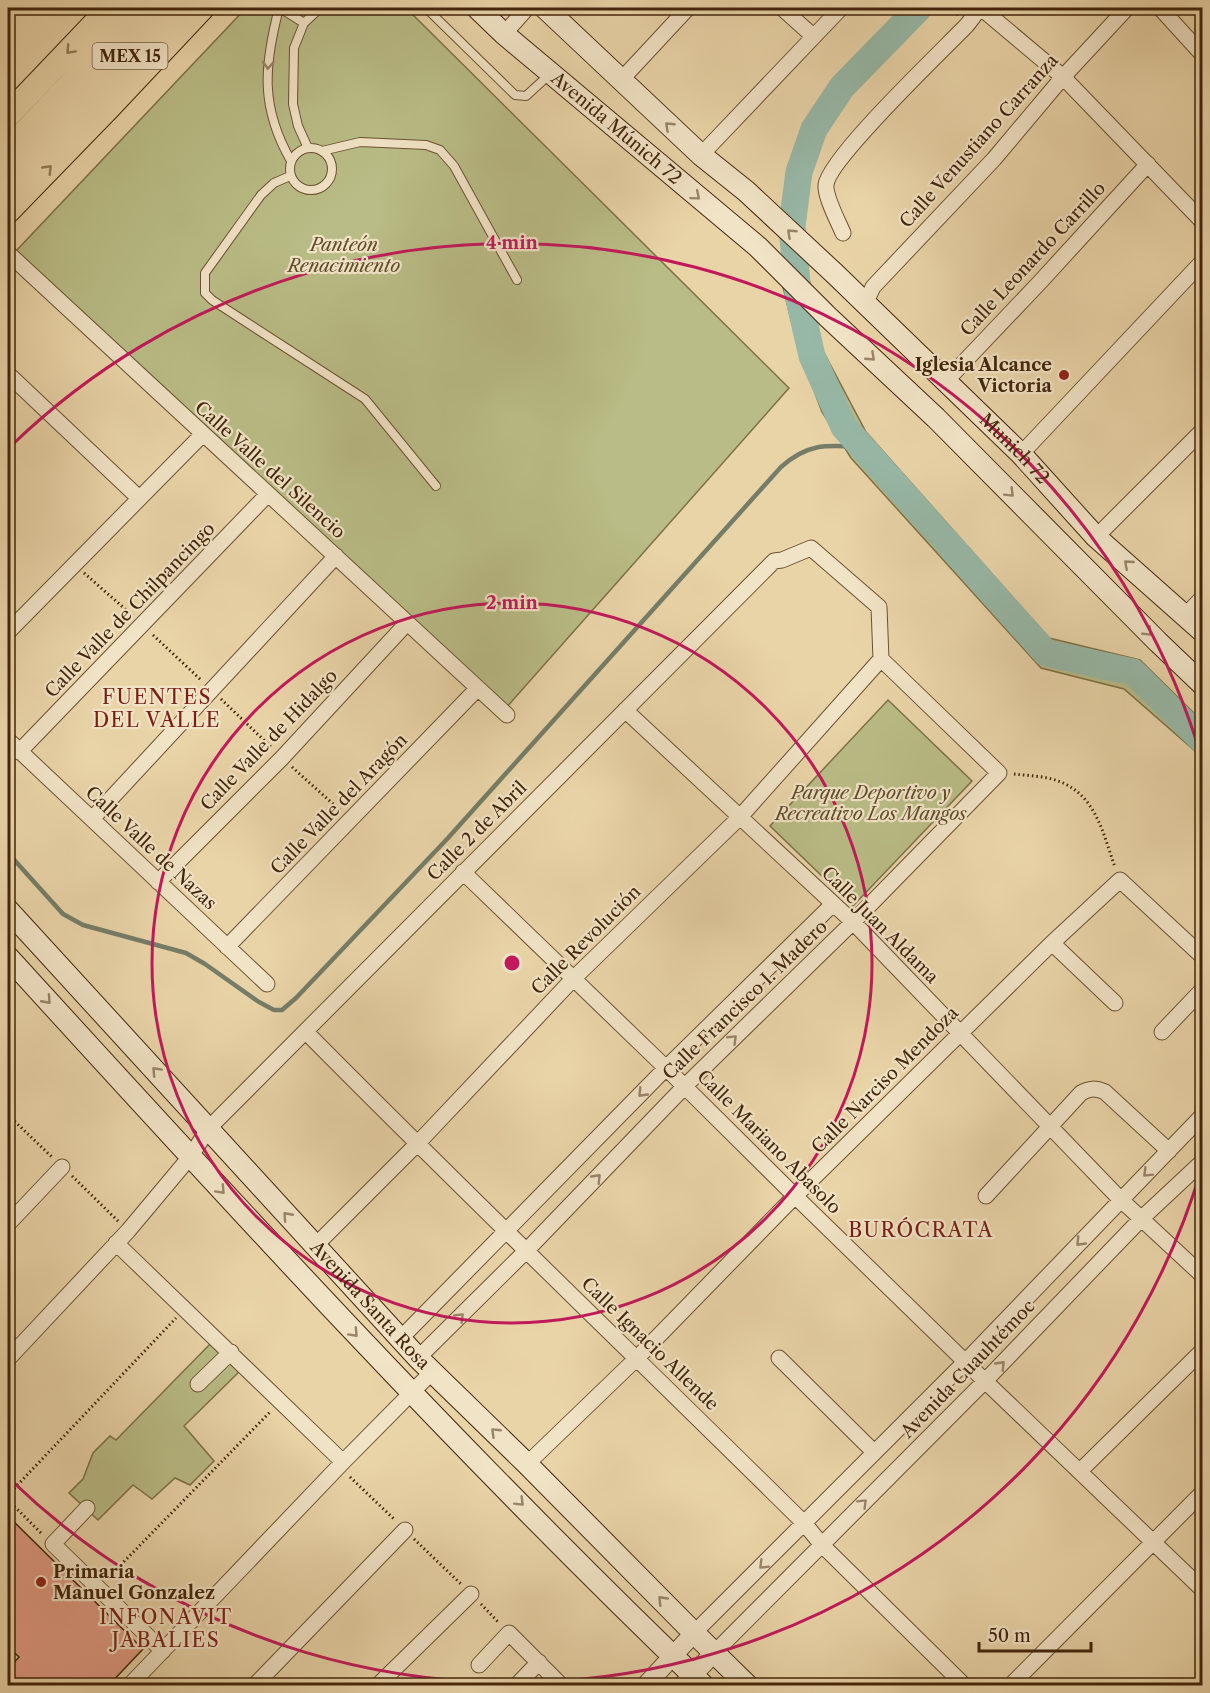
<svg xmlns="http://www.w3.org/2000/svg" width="1210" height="1693" viewBox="0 0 1210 1693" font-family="'Libre Caslon Text',serif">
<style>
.green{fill:#b9bc86;stroke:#7e7048;stroke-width:1.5}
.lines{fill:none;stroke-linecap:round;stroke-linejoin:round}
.stream{stroke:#757d68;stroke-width:4.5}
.river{stroke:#97b8a7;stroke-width:27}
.building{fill:#e19c85;stroke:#42250a;stroke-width:1.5}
.service-casing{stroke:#6c5132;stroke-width:10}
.minor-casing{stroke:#6c5132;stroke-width:17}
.tertiary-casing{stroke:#6c5132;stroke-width:20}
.secondary-casing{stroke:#42250a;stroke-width:23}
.trunk-casing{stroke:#42250a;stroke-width:26}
.path{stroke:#42250a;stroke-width:3;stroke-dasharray:1.5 3;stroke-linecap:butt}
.service{stroke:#f1e3c6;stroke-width:8}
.minor{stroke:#f1e3c6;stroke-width:15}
.tertiary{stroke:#f1e3c6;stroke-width:18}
.secondary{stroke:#f1e3c6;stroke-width:21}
.trunk{stroke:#e9d4a8;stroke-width:24}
.oneway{stroke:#967c59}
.oneway2{stroke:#9a8468}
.ring{fill:none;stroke:#c2185b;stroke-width:3}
.poi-dot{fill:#8f2418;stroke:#f1e3c6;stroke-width:2}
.labels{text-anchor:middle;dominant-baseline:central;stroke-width:4.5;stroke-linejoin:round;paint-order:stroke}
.shield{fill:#f1e3c6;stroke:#765e42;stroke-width:1.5}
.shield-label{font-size:16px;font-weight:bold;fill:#42250a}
.street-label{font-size:18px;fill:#42250a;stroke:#f1e3c6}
.park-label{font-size:18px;font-style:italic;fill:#604b29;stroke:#f1e3c6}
.poi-label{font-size:18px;font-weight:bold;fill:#42250a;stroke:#f1e3c6;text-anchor:end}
.neighbourhood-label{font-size:20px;letter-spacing:1.5px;fill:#7a1f14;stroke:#f1e3c6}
.centre{fill:#c2185b;stroke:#f1e3c6;stroke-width:3}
.ring-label{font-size:18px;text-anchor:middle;font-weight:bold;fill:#c2185b;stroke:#f1e3c6;stroke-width:4.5;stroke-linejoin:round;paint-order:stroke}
</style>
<rect width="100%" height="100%" fill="#e9d4a8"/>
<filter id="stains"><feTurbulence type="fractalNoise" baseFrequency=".00333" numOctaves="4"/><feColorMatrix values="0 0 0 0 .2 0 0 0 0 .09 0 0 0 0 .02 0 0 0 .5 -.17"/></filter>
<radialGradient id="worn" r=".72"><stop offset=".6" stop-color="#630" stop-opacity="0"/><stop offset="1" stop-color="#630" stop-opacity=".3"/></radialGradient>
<path class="green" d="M246,8H406L789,388L506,708L15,252Z
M792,226L811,286L821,347L866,432L1049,638L1140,660L1202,721V757L1124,689L1041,668L851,458L822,412L798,348L782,283Z
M888,700L972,781L853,906L770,826Z
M214,1340L243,1368L184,1426L214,1461L190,1485L175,1478L152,1499L133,1485L98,1520L69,1493L83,1479L93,1453L110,1436L116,1440Z"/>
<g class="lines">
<path class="stream" d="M8,853L63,914L83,925L186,953L205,964L259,1002L274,1010H282L296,998L448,838L781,467C808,443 826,445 861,447"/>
<path class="river" d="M919,8L842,87L814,129L799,172L792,226L798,295L812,356L844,427L1046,653L1133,672L1202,740"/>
</g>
<path class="building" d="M8,1516L143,1649L108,1686H8V1669L19,1657L8,1647Z"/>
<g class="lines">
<g class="service-casing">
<path id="service" d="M279,8C264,66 260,107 291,161
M280,8L304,23L320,8
M426,8L515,95L526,96L550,74
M304,23L294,48L293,104L298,126L308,148
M290 169a21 21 0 1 1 42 0a21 21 0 1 1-42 0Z
M322,151L360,142L426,145L440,150L454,166L517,280
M290,176L274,183L261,195L205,273V293L212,300L365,399L436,486"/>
</g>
<g class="minor-casing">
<path id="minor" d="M782,8L813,36
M981,8L1063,77L1202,221
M1160,8L1202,54
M504,34L527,8
M621,80L688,8
M701,155L841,8
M843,233C838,221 825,197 826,185C828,159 943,50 967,25L980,8
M8,253L507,715
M865,304L873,287L994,159L1063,77L1127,8
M8,374L139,498
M947,380L1041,281L1148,164
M1021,454L1202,262
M1096,537L1202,431
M1186,615L1202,598
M8,632L202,435
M625,710L853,922L1120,1199L1202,1275
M8,740L267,984
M19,752L268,494
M92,819L336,556
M463,872L666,1068L795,1196L985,1381L1202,1589
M158,882L282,758L407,623
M1052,943L1115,1003
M227,947L478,688
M306,1032C470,1198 638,1359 804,1523L822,1545L965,1686
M1162,1032L1202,990
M986,1196L1081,1093C1090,1088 1095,1088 1105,1092L1169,1151
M8,1224L62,1167
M116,1243L343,1462
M315,1246L417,1144L574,978L740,817L881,659
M400,1339L666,1068L833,904
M779,1358L874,1452
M8,1359L128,1231L190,1157L209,1128L774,561L782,560L811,548L879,607L881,659L999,773L853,922L685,1086L526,1251L418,1358
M198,1384L231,1352
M527,1464L637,1358L795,1196L1052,943L1120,880L1202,956
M1080,1471L1202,1351
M87,1508L53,1544L163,1651
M694,1633L966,1361L1202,1116
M715,1652L985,1381L1141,1219L1202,1162
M479,1665L509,1633L562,1686
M129,1686L343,1462L432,1372
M254,1686L405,1530
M377,1686L471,1594
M516,1686L539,1662
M1010,1686L1202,1493"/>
</g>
<g class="tertiary-casing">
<path id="tertiary" d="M645,1686L694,1633
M682,1686L715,1652"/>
</g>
<g class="secondary-casing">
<g id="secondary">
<path id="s1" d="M477,8L504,34L758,247L828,317L936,418L1158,642L1202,684"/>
<path id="s2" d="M545,8L701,155L746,191L834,273L1021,454L1096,537L1202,631"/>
<path id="s3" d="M8,910L418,1358L527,1464L694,1633L748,1686"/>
<path d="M8,957C234,1205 461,1453 704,1686"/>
</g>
</g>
<g class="trunk-casing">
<path id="trunk" d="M8,115L110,8
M8,150L143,8
M8,184L175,8
M8,211L109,107L202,8"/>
</g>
<path class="path" d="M951,8L958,15
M84,573L133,616
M153,635L201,680
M221,699L272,748
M292,767L341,811
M1014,774C1031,776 1050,776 1065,784C1097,799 1104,837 1115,867
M8,1115L52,1157
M72,1176L119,1222
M350,1477L395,1520
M8,1495L176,1318
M8,1500L43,1535
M414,1539L462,1585
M108,1578L271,1411
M481,1604L499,1623"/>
<use href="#service" class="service"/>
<use href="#minor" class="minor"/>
<use href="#tertiary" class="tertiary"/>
<use href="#secondary" class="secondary"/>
<use href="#trunk" class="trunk"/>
</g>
<defs><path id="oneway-chevron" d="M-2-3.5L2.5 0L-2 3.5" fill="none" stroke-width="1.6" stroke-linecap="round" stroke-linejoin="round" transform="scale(1.5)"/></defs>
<g class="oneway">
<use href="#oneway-chevron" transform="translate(70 50) rotate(133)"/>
<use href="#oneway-chevron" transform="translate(48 169) rotate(-46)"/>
</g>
<g class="oneway2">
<use href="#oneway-chevron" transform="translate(268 65) rotate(93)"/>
<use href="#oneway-chevron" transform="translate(669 126) rotate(-137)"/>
<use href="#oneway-chevron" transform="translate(696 196) rotate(40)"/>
<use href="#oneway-chevron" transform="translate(791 233) rotate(-137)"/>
<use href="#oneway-chevron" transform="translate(871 357) rotate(43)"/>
<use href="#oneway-chevron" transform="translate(1010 493) rotate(45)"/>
<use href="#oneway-chevron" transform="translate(1128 564) rotate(-139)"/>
<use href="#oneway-chevron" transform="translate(1148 632) rotate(45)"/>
<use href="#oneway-chevron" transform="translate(47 1000) rotate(48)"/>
<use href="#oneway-chevron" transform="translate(733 1039) rotate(-44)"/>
<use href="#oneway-chevron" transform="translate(156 1071) rotate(-133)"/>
<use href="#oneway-chevron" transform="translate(642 1093) rotate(134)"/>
<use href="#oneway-chevron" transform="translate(1147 1173) rotate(135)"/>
<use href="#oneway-chevron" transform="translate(597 1178) rotate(-46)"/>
<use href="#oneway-chevron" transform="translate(221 1190) rotate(47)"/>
<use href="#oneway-chevron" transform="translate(287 1216) rotate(-132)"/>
<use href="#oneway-chevron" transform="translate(1080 1242) rotate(134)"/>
<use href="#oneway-chevron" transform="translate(460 1317) rotate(-45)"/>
<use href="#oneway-chevron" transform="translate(354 1333) rotate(47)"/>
<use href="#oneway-chevron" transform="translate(1001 1365) rotate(-46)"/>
<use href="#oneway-chevron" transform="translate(495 1432) rotate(-136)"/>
<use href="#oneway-chevron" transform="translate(520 1502) rotate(45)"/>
<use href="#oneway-chevron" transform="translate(863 1503) rotate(-45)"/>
<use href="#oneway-chevron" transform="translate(763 1565) rotate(135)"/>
<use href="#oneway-chevron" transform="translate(662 1600) rotate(-134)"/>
</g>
<g class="ring">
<circle cx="512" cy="963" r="360"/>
<path d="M1202 1167A720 720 0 0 1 12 1481M12 445A720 720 0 0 1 1202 759"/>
</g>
<g class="poi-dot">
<circle cx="1064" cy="375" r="6"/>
<circle cx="41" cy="1582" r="6"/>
</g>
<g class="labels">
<rect class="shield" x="92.5" y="43" width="75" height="26" rx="4.5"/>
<g class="shield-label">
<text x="130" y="56">MEX 15</text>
</g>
<g class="street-label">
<text stroke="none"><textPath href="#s1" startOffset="184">Avenida Múnich 72</textPath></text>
<text transform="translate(979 141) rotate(-48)">Calle Venustiano Carranza</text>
<text transform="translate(1033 259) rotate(-47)">Calle Leonardo Carrillo</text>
<text stroke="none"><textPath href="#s2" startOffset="644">Munich 72</textPath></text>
<text transform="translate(270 470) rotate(42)">Calle Valle del Silencio</text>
<text transform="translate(130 610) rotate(-46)">Calle Valle de Chilpancingo</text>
<text transform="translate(269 740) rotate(-46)">Calle Valle de Hidalgo</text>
<text transform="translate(339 804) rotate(-46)">Calle Valle del Aragón</text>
<text transform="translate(477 831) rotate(-45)">Calle 2 de Abril</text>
<text transform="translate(151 848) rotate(43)">Calle Valle de Nazas</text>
<text transform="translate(880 925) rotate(45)">Calle Juan Aldama</text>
<text transform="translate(586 940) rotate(-45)">Calle Revolución</text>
<text transform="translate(745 1000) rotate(-44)">Calle Francisco I. Madero</text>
<text transform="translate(885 1080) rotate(-45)">Calle Narciso Mendoza</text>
<text transform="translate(769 1142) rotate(45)">Calle Mariano Abasolo</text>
<text stroke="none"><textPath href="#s3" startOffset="536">Avenida Santa Rosa</textPath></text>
<text transform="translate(650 1344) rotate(44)">Calle Ignacio Allende</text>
<text transform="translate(968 1369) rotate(-46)">Avenida Cuauhtémoc</text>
</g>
<g class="park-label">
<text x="344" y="245">Panteón<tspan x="344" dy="21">Renacimiento</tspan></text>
<text x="871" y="793">Parque Deportivo y<tspan x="871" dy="21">Recreativo Los Mangos</tspan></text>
</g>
<g class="poi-label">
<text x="1052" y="365">Iglesia Alcance<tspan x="1052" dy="21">Victoria</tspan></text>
<text x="53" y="1572" text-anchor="start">Primaria<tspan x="53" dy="21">Manuel Gonzalez</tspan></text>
</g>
<g class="neighbourhood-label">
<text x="157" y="697">FUENTES<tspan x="157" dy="23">DEL VALLE</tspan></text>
<text x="921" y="1230">BURÓCRATA</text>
<text x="166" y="1617">INFONAVIT<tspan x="166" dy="23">JABALIES</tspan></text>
</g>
</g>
<circle cx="512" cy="963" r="9" class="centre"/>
<g class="ring-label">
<text x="512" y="249">4 min</text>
<text x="512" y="609">2 min</text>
</g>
<rect width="1210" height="1693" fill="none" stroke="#e9d4a8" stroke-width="30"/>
<rect x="9" y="9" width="1192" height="1675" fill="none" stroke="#42250a" stroke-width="3"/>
<rect x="15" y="15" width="1180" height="1663" fill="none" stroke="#42250a" stroke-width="1.5"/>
<path d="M979 1642v9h112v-9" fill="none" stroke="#42250a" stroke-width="3"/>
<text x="988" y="1642" font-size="18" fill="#42250a" stroke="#f1e3c6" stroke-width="4.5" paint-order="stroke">50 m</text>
<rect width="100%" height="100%" filter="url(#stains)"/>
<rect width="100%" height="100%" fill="url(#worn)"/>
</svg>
